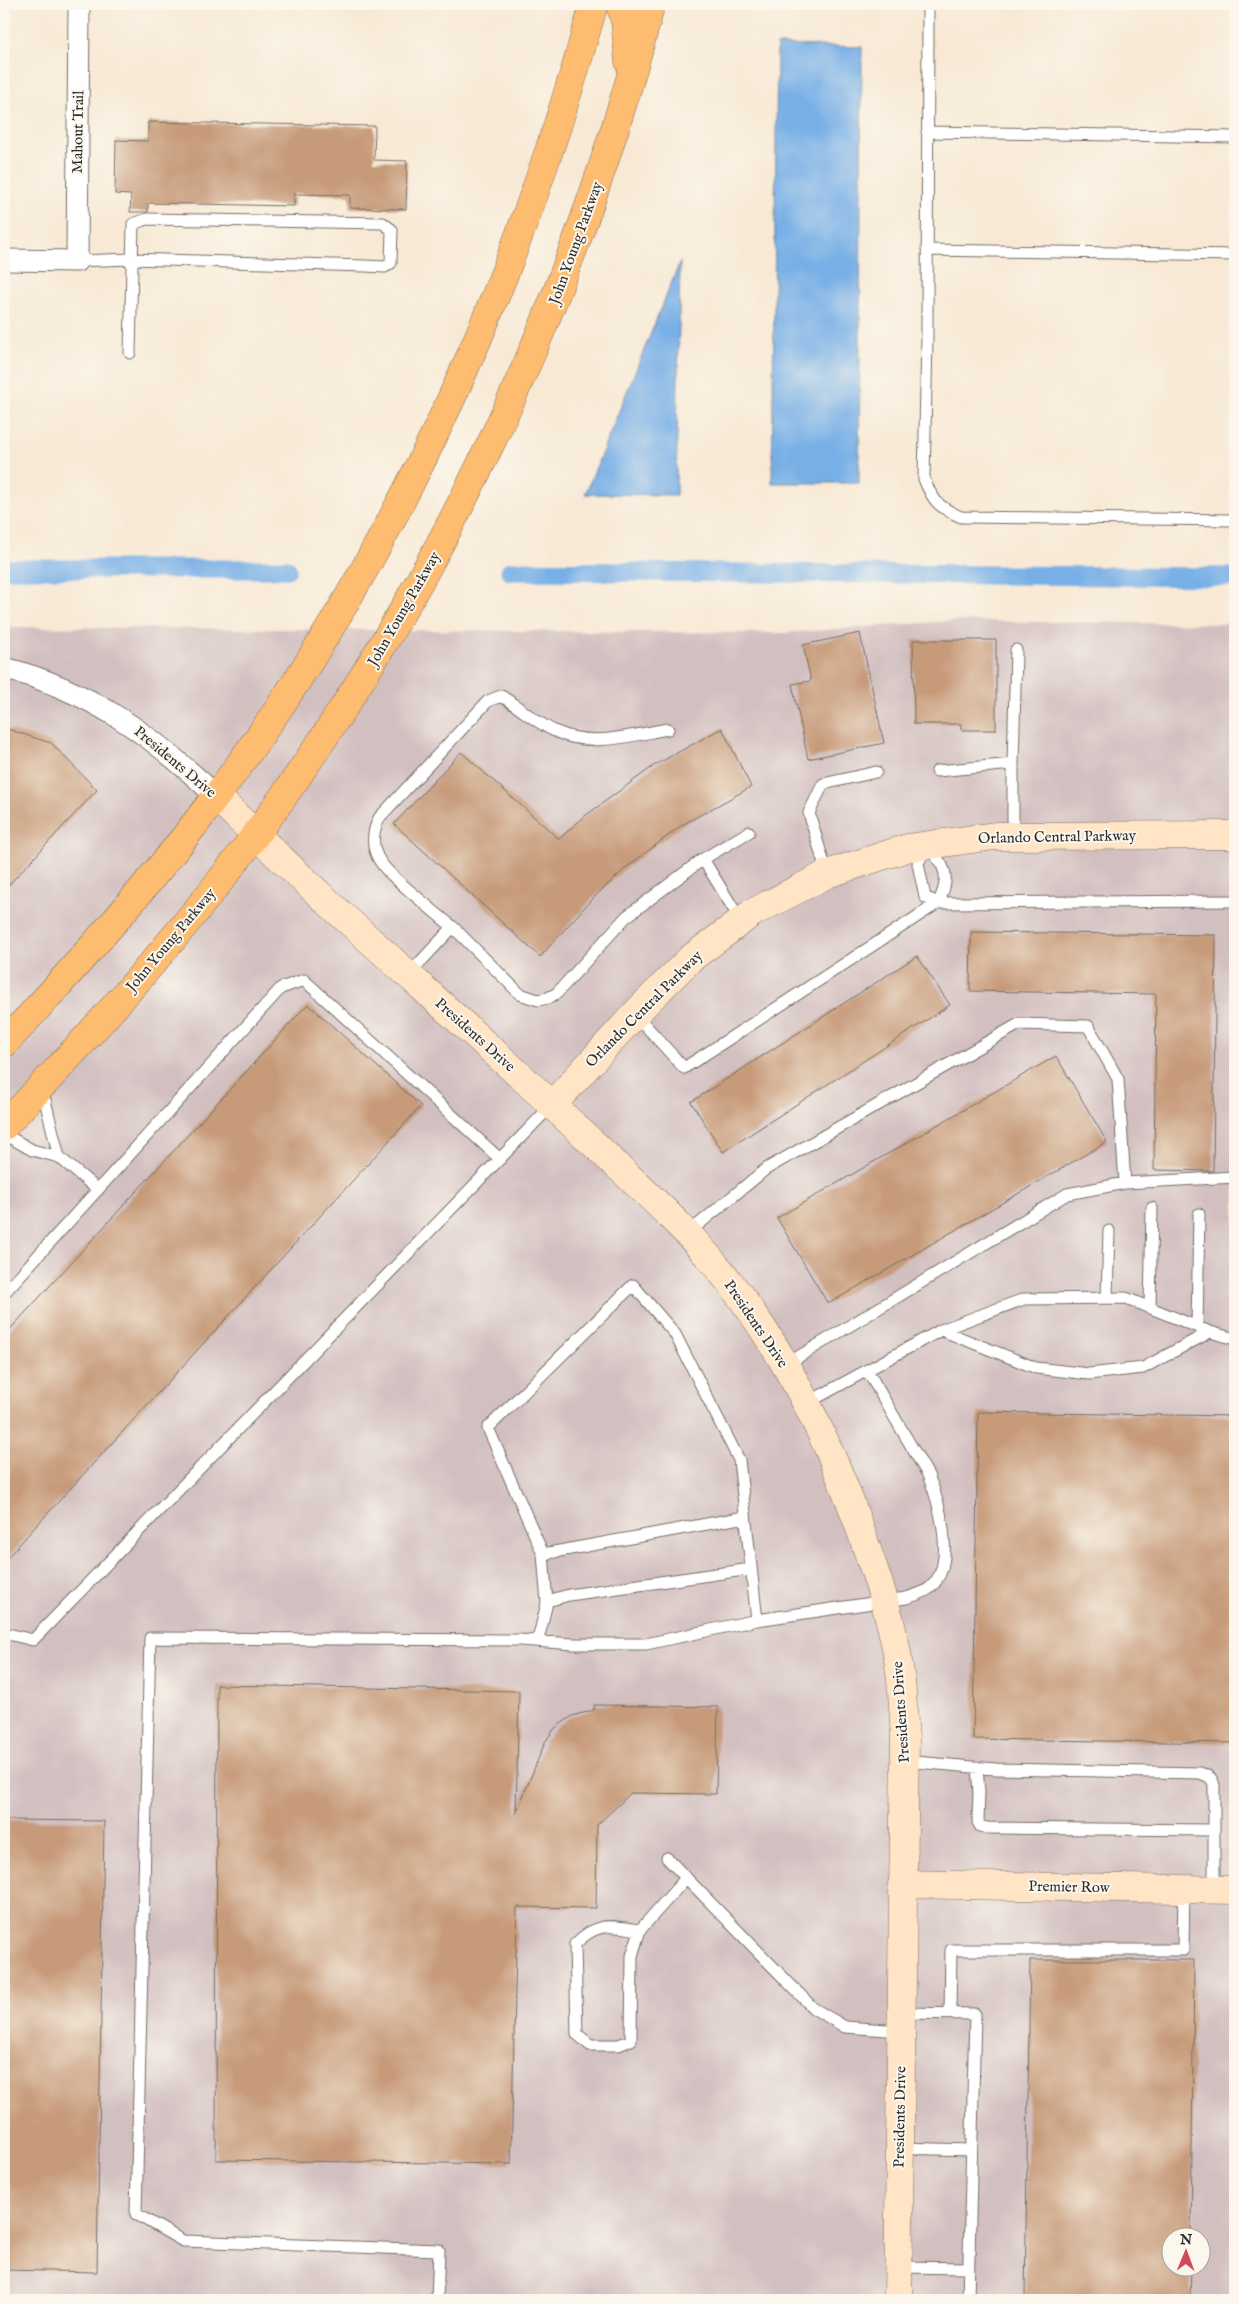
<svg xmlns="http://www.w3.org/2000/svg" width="1239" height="2304" viewBox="0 0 1239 2304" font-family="'IM FELL English',serif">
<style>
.industrial{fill:#d2bfc0;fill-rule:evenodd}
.water{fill:#77afe6;stroke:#516d88}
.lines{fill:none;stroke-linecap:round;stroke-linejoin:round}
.canal{stroke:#77afe6;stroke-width:19}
.building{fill:#c79b7a}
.lane-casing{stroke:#736e66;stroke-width:13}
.street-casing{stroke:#736e66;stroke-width:23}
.secondary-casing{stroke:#736e66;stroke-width:29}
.highway-casing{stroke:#736e66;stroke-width:29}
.lane{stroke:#fff;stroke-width:11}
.street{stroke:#fff;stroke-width:21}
.secondary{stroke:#ffe4c6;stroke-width:28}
.highway{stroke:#febc70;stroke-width:28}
.labels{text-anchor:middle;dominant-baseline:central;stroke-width:4;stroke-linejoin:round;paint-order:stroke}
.street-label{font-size:15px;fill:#2b2b2b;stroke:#fbf7ec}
</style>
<rect width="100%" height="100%" fill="#fbf7ec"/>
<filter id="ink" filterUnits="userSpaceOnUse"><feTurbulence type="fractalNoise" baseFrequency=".02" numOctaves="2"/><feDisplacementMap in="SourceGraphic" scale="10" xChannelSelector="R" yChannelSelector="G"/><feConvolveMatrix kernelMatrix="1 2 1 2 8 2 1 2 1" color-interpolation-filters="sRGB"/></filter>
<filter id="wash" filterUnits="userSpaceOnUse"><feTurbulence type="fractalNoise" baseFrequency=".0096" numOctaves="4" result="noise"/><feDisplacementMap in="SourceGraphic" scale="20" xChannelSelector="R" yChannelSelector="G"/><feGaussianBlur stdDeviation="1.12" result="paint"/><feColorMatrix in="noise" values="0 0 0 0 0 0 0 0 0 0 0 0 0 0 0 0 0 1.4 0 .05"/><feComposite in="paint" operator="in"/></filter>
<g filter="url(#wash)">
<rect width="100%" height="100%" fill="#f8e9d5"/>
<path class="industrial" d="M951,621L1235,624V2300H4V627L783,633ZM1172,2236H1202V2266H1172Z"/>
<path class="water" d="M777,45L862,47L859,483H772Z
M680,262L676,495L585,494Z"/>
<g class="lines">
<path class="canal" d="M4,569H287
M510,571L1235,577"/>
</g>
<g id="blocks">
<path class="building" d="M148,122L375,126L374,160L407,161L406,209L350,208V195L294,194V206L148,203V212H130L131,195L115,194L116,140L148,141Z
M860,633L884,743L808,759L792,684L811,681L803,645Z
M913,640H996V730H961V724H914Z
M4,728L51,743L97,790L4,890Z
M722,728L751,787L682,825L627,867L591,900L540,957L394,824L461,752L559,839L585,816L655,765Z
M971,932L1216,935L1213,1171L1154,1170L1156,994L970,991Z
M917,956L950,1005L723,1152L691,1102Z
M308,1004L421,1106L4,1561V1336Z
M1056,1056L1107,1142L828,1304L777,1218Z
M978,1412L1235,1416V1743L973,1739Z
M217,1685L519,1691L516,1814L545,1742L555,1728L572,1716L594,1710V1705L718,1707L716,1794L631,1793L597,1825L596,1908L517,1907L511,2164L216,2160Z
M4,1820L104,1821L97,2272L4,2270Z
M1030,1960H1194L1191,2236H1172V2266H1191L1190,2300H1025Z"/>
</g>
</g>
<g filter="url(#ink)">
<use href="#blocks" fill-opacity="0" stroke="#736e66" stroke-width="1"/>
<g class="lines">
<g class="lane-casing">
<path id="lane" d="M928,4L927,338L924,479C933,501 938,507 961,517L1235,520
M927,132L1235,137
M927,250L1235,255
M77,261L132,259L365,266L385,267L391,263L392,230L383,223L147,219L133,224L130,353
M1013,764L1016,650
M937,771L1013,764V836
M926,845C945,865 952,876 938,903L925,897L918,864Z
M703,859L749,832
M827,874L809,813L823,784L876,772
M453,927L520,994L538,1000L548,998L557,993L626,917L703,859L741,921
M409,974L453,927C439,916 425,904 411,892C387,871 362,854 379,818L488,701L501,696C520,707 537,724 557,732C591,748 633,735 668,729
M635,1014L684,1068L938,903L1235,901
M42,1088L59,1157
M4,1134L32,1150L59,1157L98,1190
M688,1233L766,1169L1019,1024L1088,1026L1118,1079L1125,1183
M4,1293L281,988L304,980L500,1159
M1107,1298L1109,1231
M1150,1308L1152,1208
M1197,1327L1199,1214
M941,1330L1036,1368L1089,1374L1143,1368L1210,1332
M785,1365L1067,1194L1125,1183L1235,1177
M807,1403L941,1330L1024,1299L1126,1298L1210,1332L1235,1339
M543,1554L745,1517
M547,1601L569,1595L751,1569
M4,1633L33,1640L552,1105
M538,1640L547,1603L543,1554L488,1428L633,1285L675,1334L739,1460L757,1620
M904,1761L996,1769L1200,1773C1208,1776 1212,1777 1214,1785V1889
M977,1767L979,1792L978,1822L980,1826L987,1828L1214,1830
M667,1858L813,2008L845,2027L901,2031
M640,1930C610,1926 598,1921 575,1944L577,2034L590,2045H619L631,2040L632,1956L640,1930L686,1878
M901,2013L975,2014L968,2300
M950,2013L951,1950H1183L1184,1889
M899,2148L971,2150
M898,2267L968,2268
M437,2300L439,2250L183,2241L136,2214L150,1638L520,1640L574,1644H646L757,1620L906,1598C918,1594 929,1592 936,1581C954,1556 939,1501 928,1475L867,1370"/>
</g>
<g class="street-casing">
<path id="street" d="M4,260L77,261L79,4
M4,668C90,690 152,735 216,796"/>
</g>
<g class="secondary-casing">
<path id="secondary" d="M216,796C333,912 460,1018 581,1132C636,1184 695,1234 740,1296C798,1374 839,1463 869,1555C882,1591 894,1628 899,1666C903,1689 903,1714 905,1738L898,2300
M552,1105L635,1014L690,959L752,913L827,874L907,848L995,836L1235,835
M902,1884L1235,1890"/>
</g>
<g class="highway-casing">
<path id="highway" d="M620,4L625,21L629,62
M4,1044C70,973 135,901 195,824C385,580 512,300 594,4
M4,1126C99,1026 192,923 273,811C451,564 574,297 651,4"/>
</g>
<use href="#lane" class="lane"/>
<use href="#street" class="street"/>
<use href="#secondary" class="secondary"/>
<use href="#highway" class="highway"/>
</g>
</g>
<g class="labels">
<g class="street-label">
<text transform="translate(78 132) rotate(-89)">Mahout Trail</text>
<text transform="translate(576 243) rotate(-70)">John Young Parkway</text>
<text transform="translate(404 609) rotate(-60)">John Young Parkway</text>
<text transform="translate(175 762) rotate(40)">Presidents Drive</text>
<text transform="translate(1057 837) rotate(-1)">Orlando Central Parkway</text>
<text transform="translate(171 940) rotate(-50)">John Young Parkway</text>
<text transform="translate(644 1009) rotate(-45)">Orlando Central Parkway</text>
<text transform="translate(475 1035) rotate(42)">Presidents Drive</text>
<text transform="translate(756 1324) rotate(56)">Presidents Drive</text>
<text transform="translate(901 1712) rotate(-94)">Presidents Drive</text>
<text transform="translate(1069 1887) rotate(1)">Premier Row</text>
<text transform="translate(900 2117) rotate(-89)">Presidents Drive</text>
</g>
</g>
<rect width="1239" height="2304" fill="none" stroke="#fbf7ec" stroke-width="20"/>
<g transform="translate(1186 2252) rotate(1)"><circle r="24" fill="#fbf7ec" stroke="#a8a59f"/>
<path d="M0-4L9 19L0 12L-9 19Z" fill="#d1495b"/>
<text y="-8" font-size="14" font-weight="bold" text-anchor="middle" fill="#2b2b2b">N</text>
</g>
</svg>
